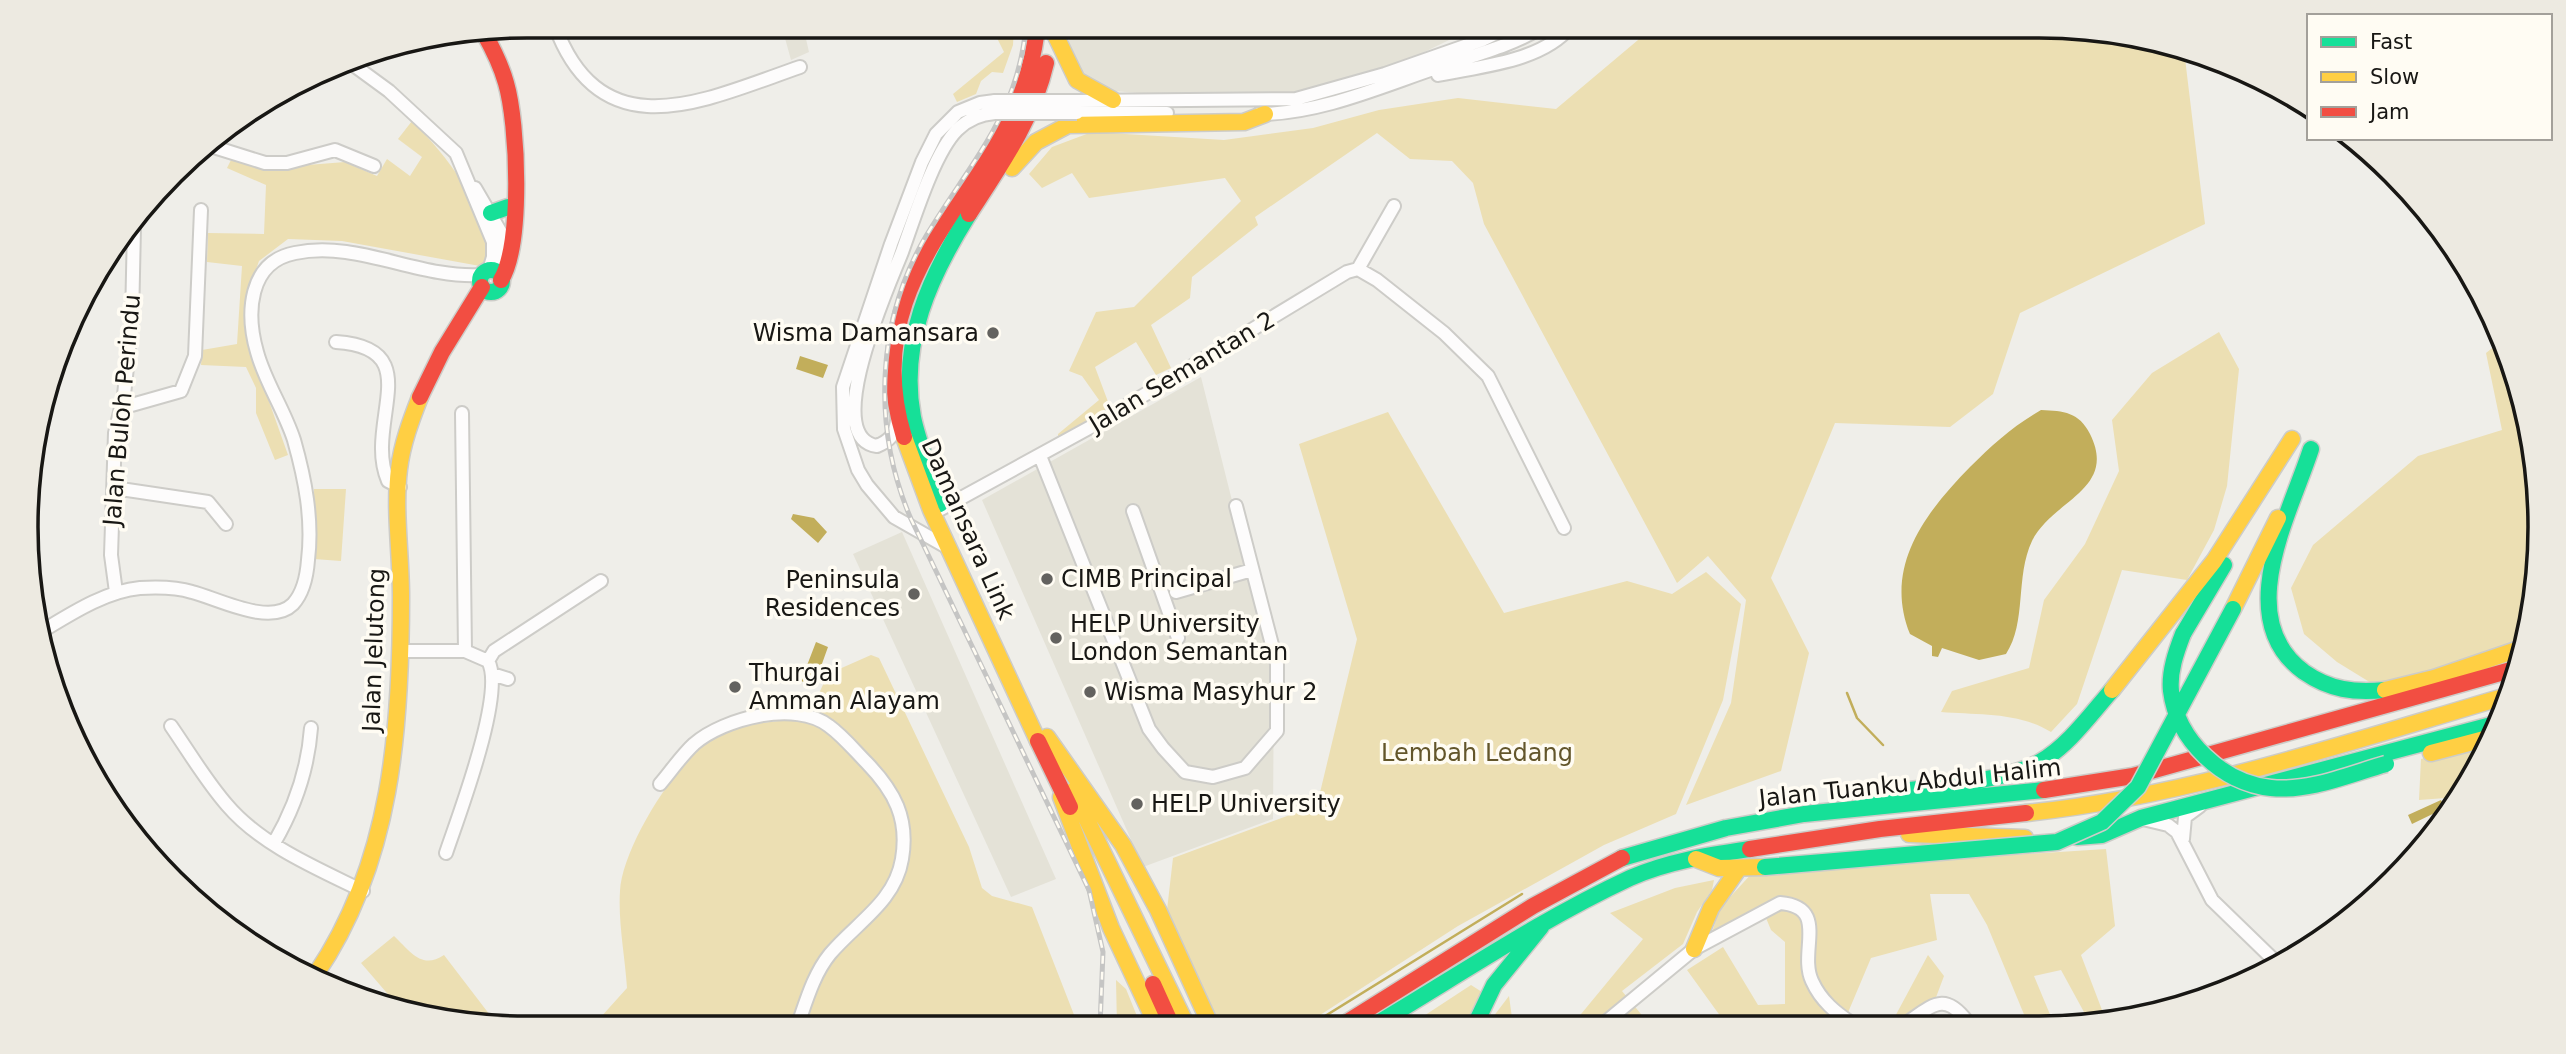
<svg xmlns="http://www.w3.org/2000/svg" width="2566" height="1054" viewBox="0 0 2566 1054" font-family="'DejaVu Sans',sans-serif">
<style>
.built{fill:#e4e2d7}
.green{fill:#ecdfb3}
.water{fill:#c2ae5b}
.lines{fill:none;stroke-linecap:round;stroke-linejoin:round}
.stream{stroke:#c2ae5b;stroke-width:2.5}
.street-casing{stroke:#cdccc8;stroke-width:16}
.fast-casing{stroke:#cdccc8;stroke-width:19}
.slow-casing{stroke:#cdccc8;stroke-width:19}
.jam-casing{stroke:#cdccc8;stroke-width:19}
.street{stroke:#fdfcfc;stroke-width:12}
.fast{stroke:#16e098;stroke-width:16}
.slow{stroke:#ffcf43;stroke-width:16}
.jam{stroke:#f24e42;stroke-width:16}
.rail-casing{stroke:#c5c5c4;stroke-width:5}
.rail{stroke:#fffcf3;stroke-width:2.5;stroke-dasharray:8;stroke-linecap:butt}
.street-bridge-casing{stroke:#cdccc8;stroke-width:16;stroke-linecap:butt}
.fast-bridge-casing{stroke:#cdccc8;stroke-width:19;stroke-linecap:butt}
.street-bridge{stroke:#fdfcfc;stroke-width:12}
.fast-bridge{stroke:#16e098;stroke-width:16}
.poi-dot{fill:#63625f;stroke:#fffcf3;stroke-width:2.5}
.labels{text-anchor:middle;dominant-baseline:central;stroke-width:7;stroke-linejoin:round;paint-order:stroke}
.poi-label{font-size:24px;fill:#181714;stroke:#fffcf3;text-anchor:start}
.street-label{font-size:24px;fill:#181714;stroke:#fffcf3}
.park-label{font-size:24px;fill:#63562b;stroke:#fffcf3}
.rim{fill:none;stroke:#181714;stroke-width:3.5}
</style>
<rect width="100%" height="100%" fill="#efeee9"/>
<path class="built" d="M1066,26H1478L1410,59L1288,94L1162,95L1114,91L1082,77L1071,54Z
M783,31L806,39L809,52L791,60Z
M1201,377L1274,668L1273,819L1143,867L982,500Z
M902,532L1056,879L1011,897L853,554Z"/>
<path class="green" d="M991,26H1014L1013,45L1003,73L992,72L981,81L976,94L957,102L953,94L1004,52Z
M1645,26H2039L2184,50L2205,224L2020,313L1993,394L1950,427L1835,423L1771,578L1809,653L1781,771L1686,805L1731,703L1746,600L1708,556L1677,583L1484,224L1473,183L1452,161L1410,159L1377,133L1255,217L1258,225L1192,277L1190,298L1151,325L1171,368L1156,375L1136,342L1095,367L1110,407L1058,439V434L1099,400L1082,376L1069,371L1096,312L1134,307L1241,201L1225,178L1089,198L1072,173L1042,188L1029,174L1052,147L1092,132L1224,140L1313,128L1379,110L1458,98L1556,109L1638,40Z
M412,121C447,156 486,205 489,256L480,266L342,241L288,239L259,261L247,295L249,345L288,455L275,460L256,413V388L246,367L201,365L202,350L237,344L242,266L207,262L208,233L264,234L266,185L227,168L231,160L270,168L345,162L377,176L387,159L410,176L422,157L398,139Z
M2219,332L2239,369L2227,486L2214,530L2187,580L2122,570L2077,704L2051,732C2019,712 1978,715 1941,712L1952,691L2029,668L2044,600L2085,544L2119,471L2112,420L2152,373Z
M2501,341C2508,359 2517,378 2522,396C2545,476 2542,563 2524,642L2376,686L2337,662L2304,634L2291,588L2313,545L2418,456L2502,430L2486,353Z
M1388,412L1504,613L1627,581L1672,594L1706,572L1741,604L1723,700L1676,814L1604,845L1458,926L1303,1026H1221L1167,910L1173,858L1317,805L1357,639L1299,444Z
M314,489H346L341,561L314,559Z
M871,655L879,658L969,847L982,888L992,896L1032,907L1078,1025L591,1028L627,988C625,956 618,923 620,891C622,847 681,751 722,733C747,723 781,720 807,719L828,674Z
M2485,744L2459,797L2419,800L2421,759Z
M2106,849L2115,926L2081,955L2107,1023H2090L2061,970L2034,976L2054,1024H2028L1987,925L1969,894H1930L1937,940L1871,958L1844,1022L1846,1024H1726L1687,970L1723,947L1758,1005L1785,1004V942L1771,930L1761,906L1712,932L1720,908L1754,871Z
M1714,880L1712,890L1697,912L1683,944L1622,991L1650,1025H1572L1643,939L1610,913L1675,888Z
M394,936C411,952 422,970 444,955L496,1023L399,1007L361,963Z
M1928,955L1944,976L1926,1024H1891Z
M1116,980L1126,989L1141,1026H1117Z
M1471,985L1482,992L1470,1025H1410Z
M1509,996L1513,1025H1490V1021Z"/>
<path class="water" d="M800,356L828,365L823,378L796,369Z
M2041,410C2064,411 2079,412 2090,434C2118,490 2052,500 2032,541C2015,577 2027,622 2006,654L1979,660L1942,648L1938,657L1932,656V646L1910,634C1883,567 1925,513 1970,467C1993,444 2013,426 2041,410Z
M793,514L814,518L827,532L818,543L791,519Z
M816,642L828,647L814,686L801,681Z
M2441,800L2445,808L2412,824L2408,815Z"/>
<g class="lines">
<path class="stream" d="M1847,693L1857,718L1883,745
M1309,1026L1522,894"/>
<g class="street-casing">
<path id="street" d="M555,26C602,153 707,99 800,67
M348,61L389,91L456,153L493,242V257L489,270
M1438,75C1480,66 1542,62 1571,26
M1077,101L1296,99L1385,74L1482,40L1511,26
M1077,113H1167
M1259,114C1320,114 1382,86 1439,67C1474,55 1512,46 1544,26
M209,142L217,148L265,163H287L335,150L374,166
M475,188L503,236L504,243L498,262
M1358,269L1377,280L1444,333L1488,376L1564,528
M336,342C430,348 363,423 388,481L400,487
M121,408L181,391L195,356L201,210
M462,413L465,651
M897,421C895,435 889,441 877,446C819,438 890,283 902,252C914,219 934,153 957,130C968,119 980,114 995,113
M1040,456L1149,729L1163,748L1185,772L1213,777L1245,768L1277,731V664L1236,506
M114,488L208,502L226,524
M941,509L1098,423L1347,272L1358,269L1394,206
M1133,511L1178,638
M945,546L894,517L867,485L858,470L844,429L843,387L891,244L922,162L936,134L958,112L980,103L995,101
M116,592L111,555L115,433L124,395L132,320L134,227
M1176,592L1252,570
M39,633C69,615 105,591 140,588C157,587 176,587 192,592C217,598 270,627 293,604C303,593 307,574 308,560C313,519 305,479 294,440C284,409 265,382 257,352C246,314 248,262 295,253C358,240 418,279 482,275
M400,651H465L488,661
M488,661L494,651L601,581
M492,674L508,679
M171,726C189,752 206,781 227,805C261,845 316,868 363,891
M660,784C671,771 682,755 694,744C724,718 796,700 829,726C843,736 855,751 867,763C894,791 909,818 902,859C895,902 856,923 830,954C813,975 806,1002 797,1027
M2143,819L2168,825L2177,832L2212,900L2278,964
M2183,839L2185,817L2200,806
M274,843C295,807 308,769 311,728
M446,853C458,817 506,692 488,661
M1905,1024C1933,1005 1945,990 1969,1024
M1602,1025L1694,949L1780,903C1830,907 1798,951 1812,981C1821,1001 1836,1013 1853,1024"/>
</g>
<g class="fast-casing">
<path id="fast" d="M491,213L508,207
M480 281a11 11 0 1 1 22 0a11 11 0 1 1-22 0Z
M2311,449C2290,514 2231,619 2304,672C2330,690 2354,693 2385,690
M940,504C932,475 919,446 913,417C899,343 930,276 969,214
M2183,634L2224,565
M1861,796C1907,789 2002,784 2040,762C2069,745 2090,715 2112,690
M2077,837L2102,835L2141,818L2495,724
M1622,858L1726,828L1804,814L2044,790
M1375,1025C1459,975 1542,919 1630,878C1668,861 1710,855 1750,849
M1475,1025L1494,985L1541,927"/>
</g>
<g class="slow-casing">
<path id="slow" d="M1051,26L1077,80L1113,100
M1012,168L1036,142L1068,125L1244,122L1265,114
M904,437L931,510L1038,741
M2233,609L2278,518
M2112,690L2214,561L2292,439
M2385,690L2434,678L2522,648
M1047,737L1123,845L1158,910L1211,1026
M2431,753L2488,738
M1073,791L1187,1026
M1061,797L1111,928L1157,1026
M2026,813C2191,796 2352,741 2510,695
M1909,834L2025,838
M1696,859L1719,868L1765,867
M1694,949L1711,908L1739,868
M316,974C392,862 401,728 401,597C401,555 394,510 399,469C402,444 411,420 420,397"/>
</g>
<g class="jam-casing">
<path id="jam" d="M484,33C493,49 501,65 506,83C518,124 523,244 501,280
M969,214C1000,166 1033,120 1046,63
M420,397L442,352L482,287
M904,437C849,259 1025,180 1037,26
M1038,741L1070,807
M2044,790L2133,776L2518,668
M1750,849L1880,829L2026,813
M1153,984L1172,1026
M1341,1026L1533,906L1622,858"/>
</g>
<use href="#street" class="street"/>
<use href="#fast" class="fast"/>
<use href="#slow" class="slow"/>
<use href="#jam" class="jam"/>
<g class="rail-casing">
<path id="rail" d="M1026,26C1018,115 970,163 926,236C876,321 872,429 911,519L1089,890L1103,952L1100,1026"/>
</g>
<use href="#rail" class="rail"/>
<g class="street-bridge-casing">
<path id="street-bridge" d="M995,101H1077
M995,113H1077"/>
</g>
<g class="fast-bridge-casing">
<path id="fast-bridge" d="M2183,634C2176,652 2169,672 2171,691C2177,740 2222,783 2271,788C2310,792 2350,774 2386,764
M1765,867L2057,842L2102,822L2138,787L2233,609"/>
</g>
<use href="#street-bridge" class="street-bridge"/>
<use href="#fast-bridge" class="fast-bridge"/>
</g>
<g class="poi-dot">
<circle cx="993" cy="333" r="7"/>
<circle cx="1047" cy="579" r="7"/>
<circle cx="914" cy="594" r="7"/>
<circle cx="1056" cy="638" r="7"/>
<circle cx="735" cy="687" r="7"/>
<circle cx="1090" cy="692" r="7"/>
<circle cx="1137" cy="804" r="7"/>
</g>
<g class="labels">
<g class="poi-label">
<text x="979" y="333" text-anchor="end">Wisma Damansara</text>
<text x="1061" y="579">CIMB Principal</text>
<text x="900" y="580" text-anchor="end">Peninsula<tspan x="900" dy="28">Residences</tspan></text>
<text x="1070" y="624">HELP University<tspan x="1070" dy="28">London Semantan</tspan></text>
<text x="749" y="673">Thurgai<tspan x="749" dy="28">Amman Alayam</tspan></text>
<text x="1104" y="692">Wisma Masyhur 2</text>
<text x="1151" y="804">HELP University</text>
</g>
<g class="street-label">
<text transform="translate(1182 372) rotate(-31)">Jalan Semantan 2</text>
<text transform="translate(122 410) rotate(-85)">Jalan Buloh Perindu</text>
<text transform="translate(968 529) rotate(66)">Damansara Link</text>
<text transform="translate(374 650) rotate(-88)">Jalan Jelutong</text>
<text transform="translate(1910 783) rotate(-6)">Jalan Tuanku Abdul Halim</text>
</g>
<g class="park-label">
<text x="1477" y="753">Lembah Ledang</text>
</g>
</g>
<path d="M0 0H2566V1054H0ZM527 38H2039A489 489 0 0 1 2528 527V527A489 489 0 0 1 2039 1016H527A489 489 0 0 1 38 527V527A489 489 0 0 1 527 38Z" fill="#edeae1" fill-rule="evenodd"/>
<path class="rim" d="M527 38H2039A489 489 0 0 1 2528 527V527A489 489 0 0 1 2039 1016H527A489 489 0 0 1 38 527V527A489 489 0 0 1 527 38Z"/>
<rect x="2307" y="14" width="245" height="126" fill="#fffcf3" stroke="#a3a09a" stroke-width="2"/>
<rect x="2321" y="37" width="35" height="10" fill="#16e098" stroke="#a3a09a" stroke-width="2"/>
<text x="2370" y="49" font-size="21" fill="#181714">Fast</text>
<rect x="2321" y="72" width="35" height="10" fill="#ffcf43" stroke="#a3a09a" stroke-width="2"/>
<text x="2370" y="84" font-size="21" fill="#181714">Slow</text>
<rect x="2321" y="107" width="35" height="10" fill="#f24e42" stroke="#a3a09a" stroke-width="2"/>
<text x="2370" y="119" font-size="21" fill="#181714">Jam</text>
</svg>
